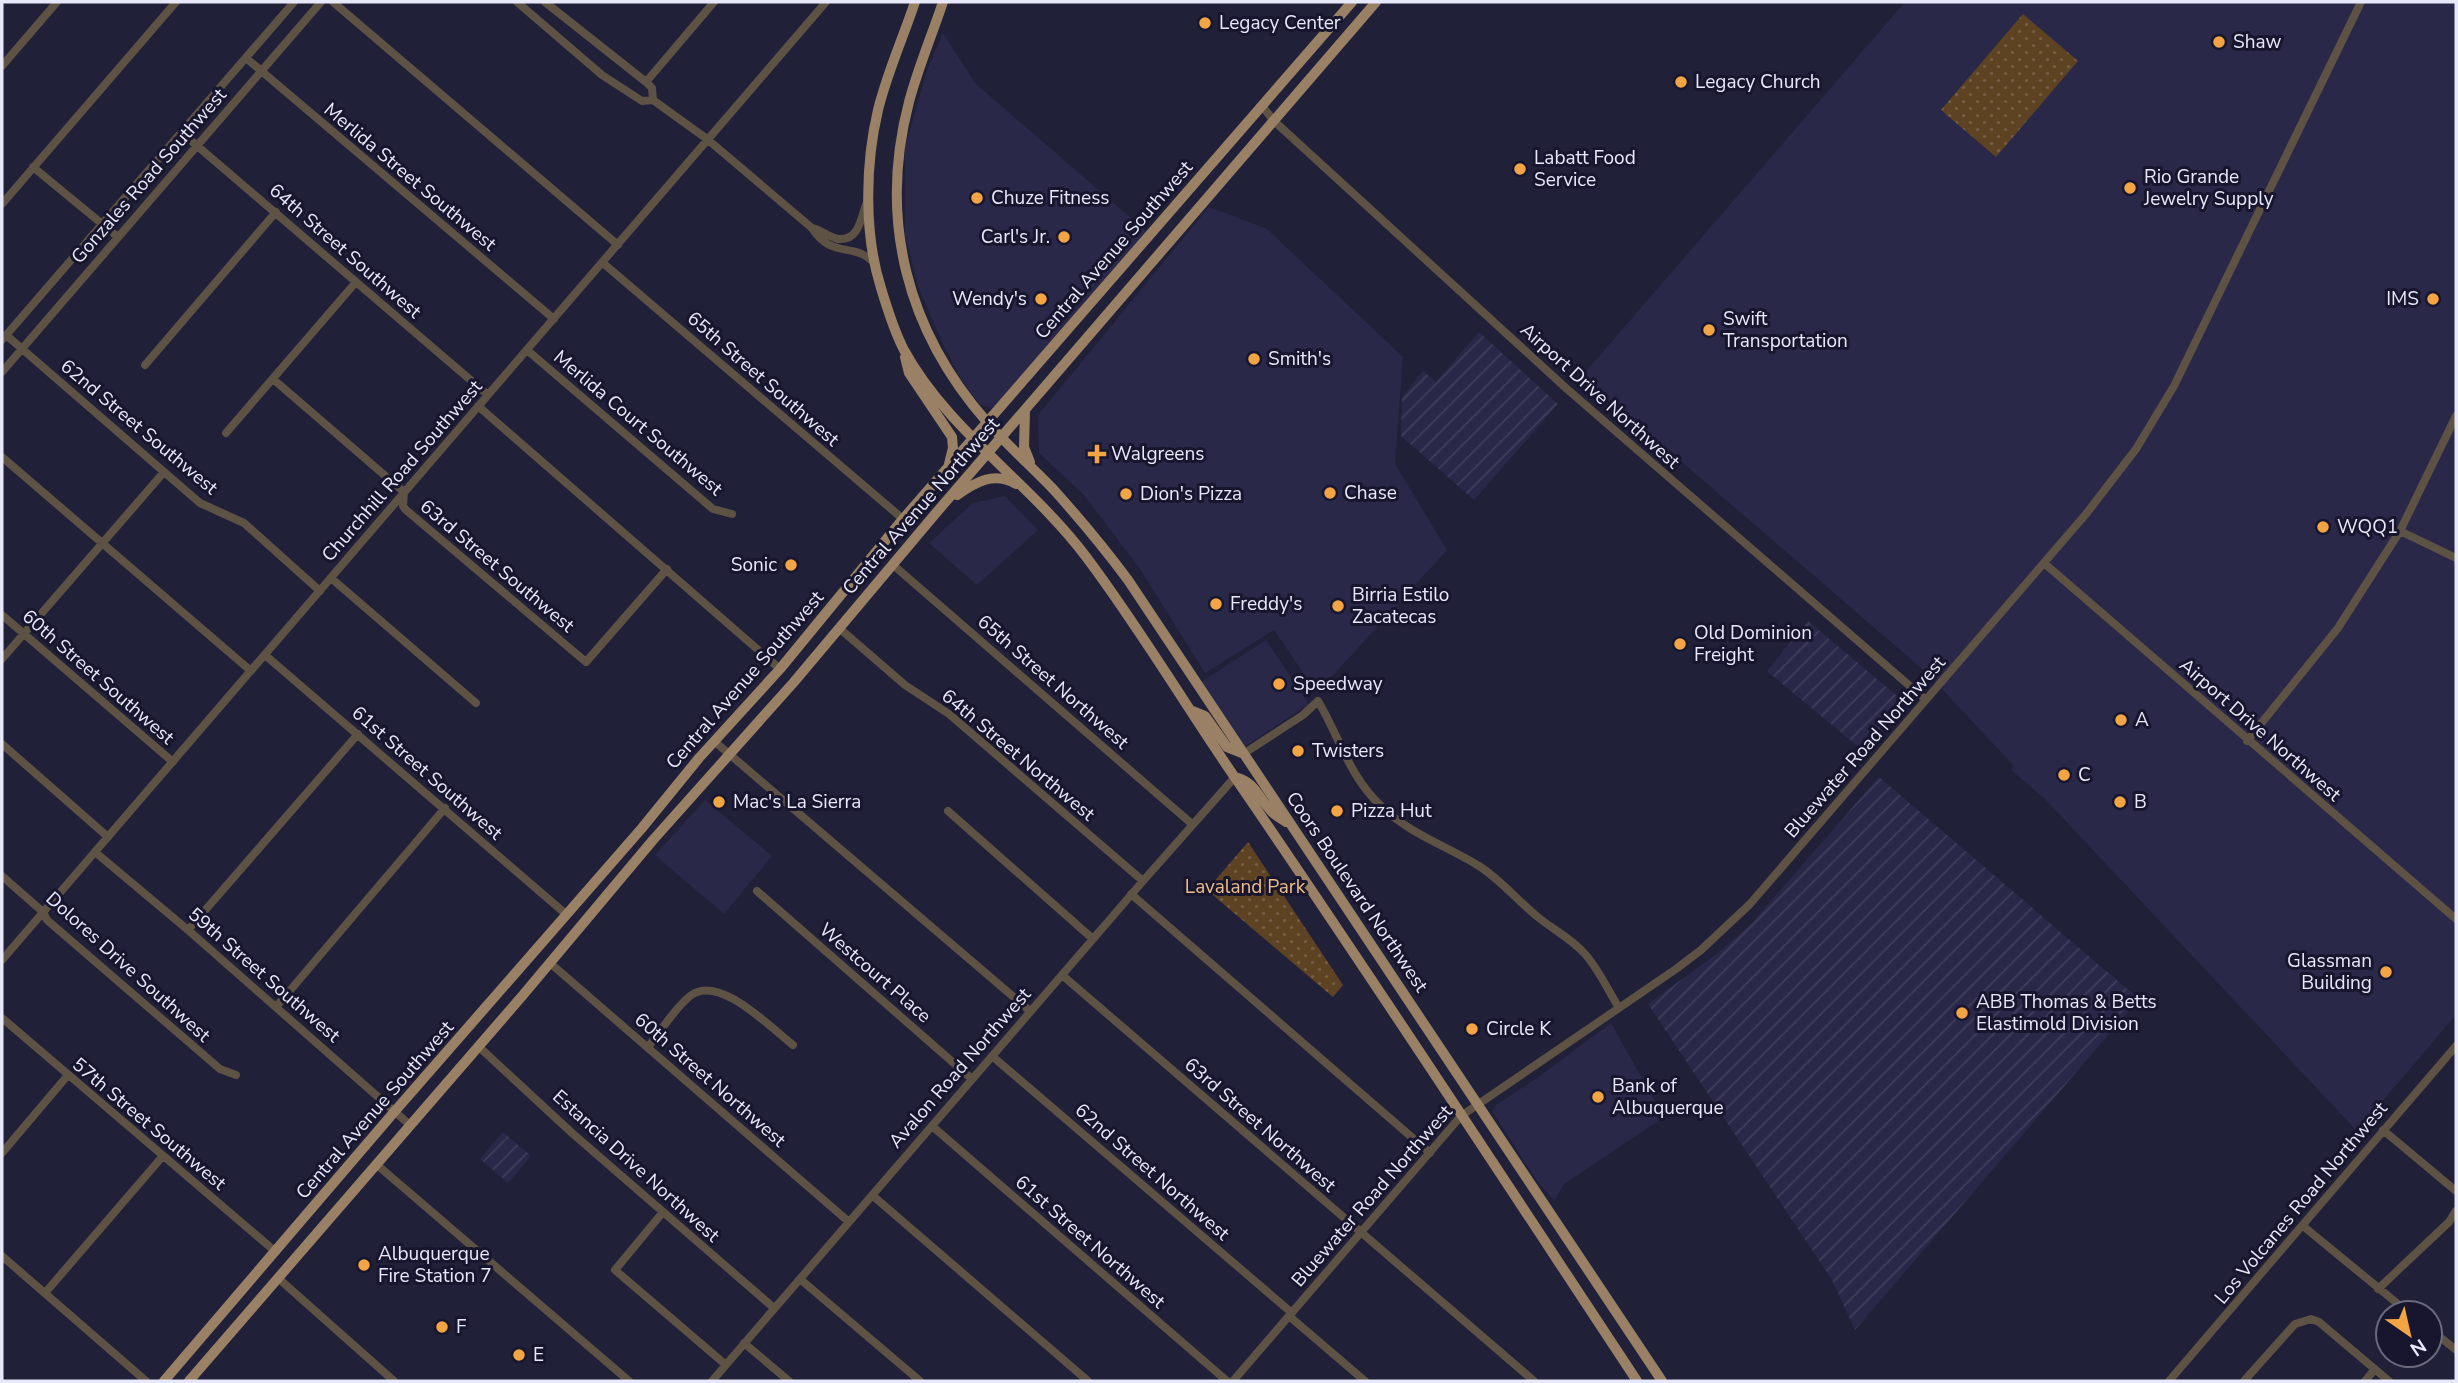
<svg xmlns="http://www.w3.org/2000/svg" width="2458" height="1383" viewBox="0 0 2458 1383" font-family="'Nunito Sans',sans-serif">
<style>
.built{fill:#292848}
.industrial{fill:url(#industrial-furrows)}
.park{fill:url(#park-dots)}
.lines{fill:none;stroke-linecap:round;stroke-linejoin:round}
.minor{stroke:#5e5244;stroke-width:8}
.major{stroke:#9a8064;stroke-width:10}
.poi-dot{fill:#f2a542;stroke:#17162e;stroke-width:2.5}
.labels{text-anchor:middle;dominant-baseline:central;stroke-width:6;stroke-linejoin:round;paint-order:stroke}
.poi-label{font-size:19px;fill:#e7e8f9;stroke:#17162e;text-anchor:start}
.street-label{font-size:19px;fill:#e7e8f9;stroke:#17162e}
.park-label{font-size:19px;fill:#f0be88;stroke:#17162e}
</style>
<defs>
<pattern id="industrial-furrows" width="10" height="10" patternUnits="userSpaceOnUse" patternTransform="scale(1.75)"><rect width="10" height="10" fill="#292848"/><path d="M-1 1l2-2M0 10L10 0M9 11l2-2" fill="none" stroke="#3e3d5a"/></pattern>
<pattern id="park-dots" width="8" height="8" patternUnits="userSpaceOnUse" patternTransform="scale(1.75)"><rect width="8" height="8" fill="#5e4323"/><path d="M2 2h.1M6 6h.1" fill="none" stroke="#755e44" stroke-width="1.8" stroke-linecap="round"/></pattern>
</defs>
<rect width="100%" height="100%" fill="#202039"/>
<path class="built" d="M1905,2H2456V1015L2357,1131L2045,799L2011,770L2014,766L1928,674L1582,376Z
M943,33L975,83L1147,232L995,406L990,408L979,404L961,379L944,346L919,289L905,236V147L928,68Z
M1209,207L1267,229L1403,357L1395,464L1447,550L1317,693L1274,630L1205,673L1140,569L1084,495L1039,453L1038,415Z
M1005,496L1038,530L977,585L929,543L973,503Z
M1266,640L1309,704L1244,747L1201,682Z
M705,800L772,856L724,914L655,855Z
M1611,1023L1664,1117L1564,1184L1554,1201L1537,1181L1492,1111L1496,1105L1537,1078Z"/>
<path class="industrial" d="M1479,332L1558,404L1474,500L1401,436L1402,397L1423,371L1436,382Z
M1808,621L1903,701L1862,750L1767,671Z
M1879,777L2139,999L1855,1330L1832,1280L1648,1004L1718,953L1750,925Z
M503,1132L531,1156L508,1183L480,1159Z"/>
<path class="park" d="M2023,14L2078,61L1996,157L1941,110Z
M1248,842L1343,985L1333,997L1207,890Z"/>
<g class="lines">
<path class="minor" d="M333,2L618,245
M517,2L602,75L642,101L653,100L707,139L812,228C832,260 854,241 874,263
M545,2L646,82L652,88L653,100
M246,58L554,319
M2,66L57,2
M646,82L714,2
M1262,106L1274,121L1567,389L1926,700
M181,132L488,395
M33,167L118,237
M2,204L176,2
M812,228C821,230 829,237 838,239C860,241 861,216 867,202
M603,263L903,519
M6,335L200,503L244,523L320,591
M2,340L294,2
M527,350L713,509L732,514
M145,365L276,212
M2,372L321,2
M273,379L404,492L403,506L406,510L586,662L667,569
M478,406L780,669
M226,433L356,282
M2,457L251,671
M2400,531L2456,558
M2044,563L2456,919
M892,564L1192,824
M331,578L476,703
M2,615L173,762
M839,628L905,685L949,714L1143,881
M265,655L567,915
M2,659L164,472
M714,741L1030,1011
M2247,741L2338,628L2400,531L2456,416
M2,744L108,837
M1243,754L1303,715L1318,701C1339,736 1349,776 1380,805C1409,834 1445,845 1479,866C1501,880 1519,902 1539,918C1554,930 1572,939 1585,954C1599,970 1608,990 1619,1008
M948,811L1093,939
M95,852L188,930L410,1125
M2,876L43,912L47,920L220,1069L236,1075
M757,891L972,1079
M1131,894L1430,1153
M188,930L358,734
M2,960L826,2
M550,963L849,1222
M1062,975L1534,1381
M276,1007L445,808
M2,1018L276,1252
M478,1046L572,1133L774,1308
M648,1047C661,1031 674,1009 690,996C718,973 770,1027 793,1045
M992,1056L1292,1313
M932,1126L1227,1381
M2383,1130L2456,1191
M2,1153L68,1075
M376,1164L629,1381
M872,1195L1088,1381
M663,1212L615,1270L726,1365
M2303,1226L2409,1313
M2,1256L146,1381
M278,1278L394,1381
M800,1279L920,1381
M2378,1289L2449,1222L2456,1211
M45,1293L162,1157
M1289,1316L1365,1381
M2430,1329L2456,1350
M744,1343L789,1381
M712,1381L1143,881L1235,777
M1233,1381L1461,1116L1676,969L1701,950L1750,904L2086,514L2136,449L2174,386L2361,2
M2169,1381L2456,1046
M2244,1381L2295,1324L2311,1319L2319,1322L2389,1381
M2365,1381L2375,1369"/>
<path class="major" d="M915,2C903,38 887,73 878,110C865,165 864,235 881,288C887,308 894,331 904,350C949,432 1032,484 1087,558C1141,630 1187,708 1238,782C1374,980 1505,1181 1637,1381
M943,2C932,35 918,68 909,102C878,220 907,331 987,422C1008,446 1032,467 1054,490C1080,519 1105,549 1128,580L1662,1381
M905,357L909,373L952,437L953,448L949,464
M1025,411L1024,447L1030,462
M957,495C976,482 994,471 1016,484
M1193,711L1205,716L1227,747L1242,753
M1235,777C1256,782 1258,798 1272,812C1276,816 1282,819 1286,822
M164,1381L395,1111L642,828L699,758L780,669L903,519L1352,2
M189,1381L523,995L653,840L794,682L936,513L1376,2"/>
</g>
<g class="poi-dot">
<circle cx="1205" cy="23" r="7"/>
<circle cx="2219" cy="42" r="7"/>
<circle cx="1681" cy="82" r="7"/>
<circle cx="1520" cy="169" r="7"/>
<circle cx="2130" cy="188" r="7"/>
<circle cx="977" cy="198" r="7"/>
<circle cx="1064" cy="237" r="7"/>
<circle cx="1041" cy="299" r="7"/>
<circle cx="2433" cy="299" r="7"/>
<circle cx="1709" cy="330" r="7"/>
<circle cx="1254" cy="359" r="7"/>
<path d="M1093.5 443.5h7v7h7v7h-7v7h-7v-7h-7v-7h7z"/>
<circle cx="1330" cy="493" r="7"/>
<circle cx="1126" cy="494" r="7"/>
<circle cx="2323" cy="527" r="7"/>
<circle cx="791" cy="565" r="7"/>
<circle cx="1216" cy="604" r="7"/>
<circle cx="1338" cy="606" r="7"/>
<circle cx="1680" cy="644" r="7"/>
<circle cx="1279" cy="684" r="7"/>
<circle cx="2121" cy="720" r="7"/>
<circle cx="1298" cy="751" r="7"/>
<circle cx="2064" cy="775" r="7"/>
<circle cx="719" cy="802" r="7"/>
<circle cx="2120" cy="802" r="7"/>
<circle cx="1337" cy="811" r="7"/>
<circle cx="2386" cy="972" r="7"/>
<circle cx="1962" cy="1013" r="7"/>
<circle cx="1472" cy="1029" r="7"/>
<circle cx="1598" cy="1097" r="7"/>
<circle cx="364" cy="1265" r="7"/>
<circle cx="442" cy="1327" r="7"/>
<circle cx="519" cy="1355" r="7"/>
</g>
<g class="labels">
<g class="poi-label">
<text x="1219" y="23">Legacy Center</text>
<text x="2233" y="42">Shaw</text>
<text x="1695" y="82">Legacy Church</text>
<text x="1534" y="158">Labatt Food<tspan x="1534" dy="22">Service</tspan></text>
<text x="2144" y="177">Rio Grande<tspan x="2144" dy="22">Jewelry Supply</tspan></text>
<text x="991" y="198">Chuze Fitness</text>
<text x="1050" y="237" text-anchor="end">Carl's Jr.</text>
<text x="1027" y="299" text-anchor="end">Wendy's</text>
<text x="2419" y="299" text-anchor="end">IMS</text>
<text x="1723" y="319">Swift<tspan x="1723" dy="22">Transportation</tspan></text>
<text x="1268" y="359">Smith's</text>
<text x="1111" y="454">Walgreens</text>
<text x="1344" y="493">Chase</text>
<text x="1140" y="494">Dion's Pizza</text>
<text x="2337" y="527">WQQ1</text>
<text x="777" y="565" text-anchor="end">Sonic</text>
<text x="1352" y="595">Birria Estilo<tspan x="1352" dy="22">Zacatecas</tspan></text>
<text x="1230" y="604">Freddy's</text>
<text x="1694" y="633">Old Dominion<tspan x="1694" dy="22">Freight</tspan></text>
<text x="1293" y="684">Speedway</text>
<text x="2135" y="720">A</text>
<text x="1312" y="751">Twisters</text>
<text x="2078" y="775">C</text>
<text x="733" y="802">Mac's La Sierra</text>
<text x="2134" y="802">B</text>
<text x="1351" y="811">Pizza Hut</text>
<text x="2372" y="961" text-anchor="end">Glassman<tspan x="2372" dy="22">Building</tspan></text>
<text x="1976" y="1002">ABB Thomas &amp; Betts<tspan x="1976" dy="22">Elastimold Division</tspan></text>
<text x="1486" y="1029">Circle K</text>
<text x="1612" y="1086">Bank of<tspan x="1612" dy="22">Albuquerque</tspan></text>
<text x="378" y="1254">Albuquerque<tspan x="378" dy="22">Fire Station 7</tspan></text>
<text x="456" y="1327">F</text>
<text x="533" y="1355">E</text>
</g>
<g class="street-label">
<text transform="translate(149 176) rotate(-49)">Gonzales Road Southwest</text>
<text transform="translate(410 177) rotate(40)">Merlida Street Southwest</text>
<text transform="translate(1114 250) rotate(-49)">Central Avenue Southwest</text>
<text transform="translate(345 251) rotate(41)">64th Street Southwest</text>
<text transform="translate(763 379) rotate(41)">65th Street Southwest</text>
<text transform="translate(1600 396) rotate(42)">Airport Drive Northwest</text>
<text transform="translate(638 423) rotate(40)">Merlida Court Southwest</text>
<text transform="translate(139 427) rotate(40)">62nd Street Southwest</text>
<text transform="translate(402 471) rotate(-49)">Churchhill Road Southwest</text>
<text transform="translate(921 506) rotate(-49)">Central Avenue Northwest</text>
<text transform="translate(497 566) rotate(40)">63rd Street Southwest</text>
<text transform="translate(98 677) rotate(41)">60th Street Southwest</text>
<text transform="translate(745 680) rotate(-49)">Central Avenue Southwest</text>
<text transform="translate(1053 682) rotate(41)">65th Street Northwest</text>
<text transform="translate(2260 730) rotate(41)">Airport Drive Northwest</text>
<text transform="translate(1865 747) rotate(-49)">Bluewater Road Northwest</text>
<text transform="translate(1018 755) rotate(40)">64th Street Northwest</text>
<text transform="translate(427 773) rotate(41)">61st Street Southwest</text>
<text transform="translate(1357 892) rotate(56)">Coors Boulevard Northwest</text>
<text transform="translate(128 967) rotate(42)">Dolores Drive Southwest</text>
<text transform="translate(875 973) rotate(41)">Westcourt Place</text>
<text transform="translate(264 975) rotate(41)">59th Street Southwest</text>
<text transform="translate(960 1068) rotate(-49)">Avalon Road Northwest</text>
<text transform="translate(710 1080) rotate(41)">60th Street Northwest</text>
<text transform="translate(375 1110) rotate(-49)">Central Avenue Southwest</text>
<text transform="translate(149 1124) rotate(40)">57th Street Southwest</text>
<text transform="translate(1260 1125) rotate(41)">63rd Street Northwest</text>
<text transform="translate(636 1166) rotate(42)">Estancia Drive Northwest</text>
<text transform="translate(1152 1172) rotate(41)">62nd Street Northwest</text>
<text transform="translate(1372 1196) rotate(-49)">Bluewater Road Northwest</text>
<text transform="translate(2301 1203) rotate(-50)">Los Volcanes Road Northwest</text>
<text transform="translate(1090 1242) rotate(41)">61st Street Northwest</text>
</g>
<g class="park-label">
<text x="1245" y="887">Lavaland Park</text>
</g>
</g>
<rect width="2458" height="1383" fill="none" stroke="#e7e8f9" stroke-width="7"/>
<g transform="translate(2409 1334) rotate(146)"><circle r="33" fill="#17162e" stroke="#6a6a7f" stroke-width="2"/>
<path d="M0-5L12 26L0 18L-12 26Z" fill="#f2a542"/>
<text y="-10" font-size="19" font-weight="bold" text-anchor="middle" fill="#e7e8f9">N</text>
</g>
</svg>
